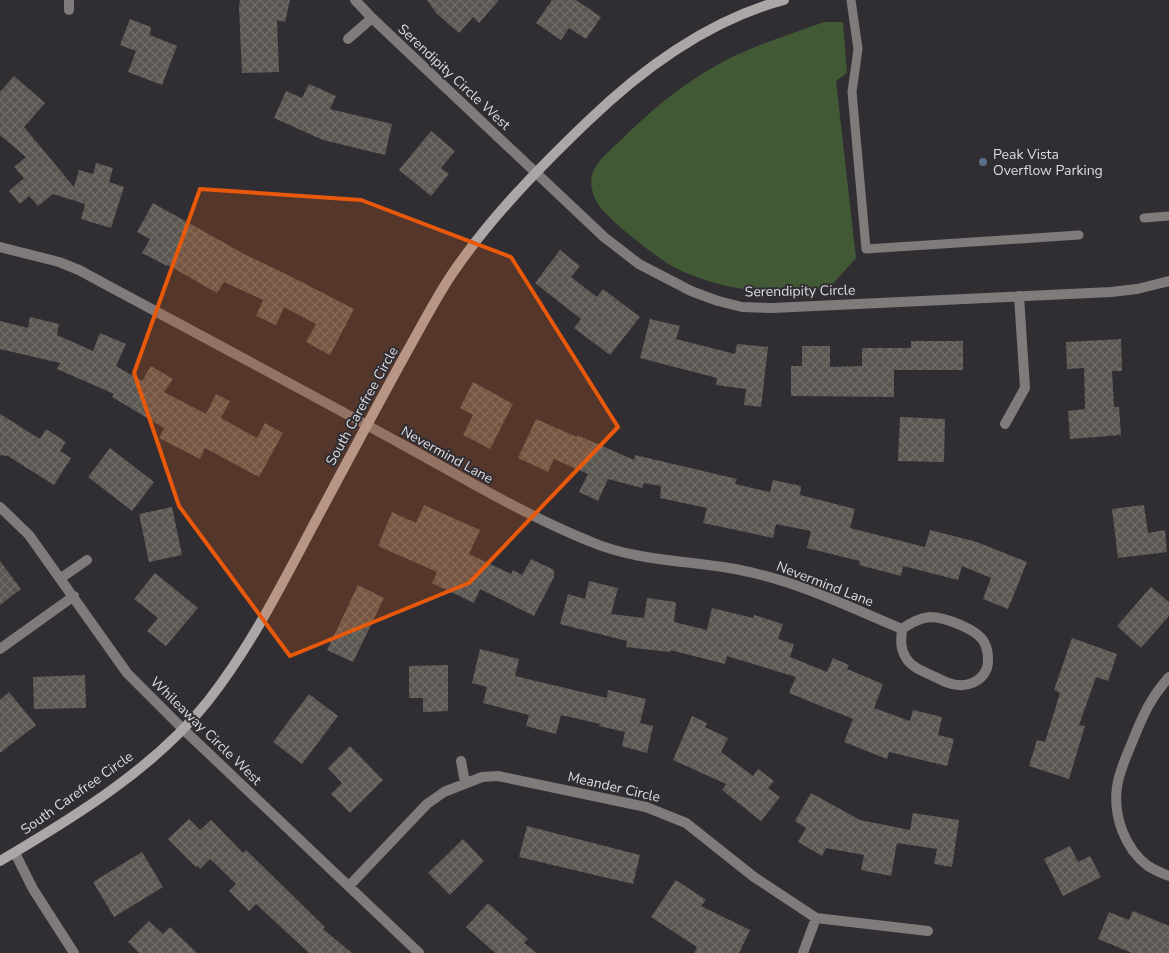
<svg xmlns="http://www.w3.org/2000/svg" width="1169" height="953" viewBox="0 0 1169 953" font-family="'Nunito Sans',sans-serif">
<style>
.grass{fill:#415a35}
.building{fill:url(#building-cross-hatch)}
.lines{fill:none;stroke-linecap:round;stroke-linejoin:round}
.lane{stroke:#7f7b7b;stroke-width:9}
.street{stroke:#7f7b7b;stroke-width:10}
.secondary{stroke:#aca6a6;stroke-width:10}
.marked{fill:#e8590c;fill-opacity:0.2;stroke:#e8590c;stroke-width:4;stroke-linejoin:round}
.service-dot{fill:#5c6f8a;stroke:#312e33;stroke-width:2}
.labels{text-anchor:middle;dominant-baseline:central;stroke-width:4;stroke-linejoin:round;paint-order:stroke}
.street-label{font-size:14px;fill:#dddcdf;stroke:#312e33}
.poi-label{font-size:14px;fill:#dddcdf;stroke:#312e33;text-anchor:start}
</style>
<defs>
<pattern id="building-cross-hatch" width="8" height="8" patternUnits="userSpaceOnUse" patternTransform="scale(1.25)"><rect width="8" height="8" fill="#5a5651"/><path d="M0 0l8 8M0 8l8-8" fill="none" stroke="#716e6a"/></pattern>
</defs>
<rect width="100%" height="100%" fill="#312e33"/>
<path class="grass" d="M824,22H843L847,73L836,81L856,258L829,288C799,289 760,293 731,287C713,283 685,274 670,265C654,255 607,219 598,204C592,194 589,183 593,172C599,158 613,148 623,138C649,112 680,86 712,68C746,47 787,36 824,22Z"/>
<path class="building" d="M240,0H290L285,22L277,20L279,72L242,73L239,7Z
M427,0H499L479,23L473,17L459,33L437,14Z
M552,0H576L601,17L586,39L569,28L561,40L536,23Z
M130,19L151,27L150,35L177,46L162,85L128,72L136,51L120,45Z
M14,76L45,103L24,127L74,187L79,170L93,174L96,163L113,168L109,182L124,187L111,228L81,219L85,204L53,194L38,206L29,196L20,204L9,191L24,178L14,167L26,157L0,135V92Z
M309,84L336,96L330,109L392,124L385,155L323,140L274,118L286,91L302,98Z
M431,131L455,151L441,168L449,174L431,196L399,170Z
M153,203L246,255L292,277L354,309L330,355L306,342L316,324L284,307L276,325L256,316L263,300L224,282L217,293L168,265L167,266L142,253L150,239L137,232Z
M560,250L580,266L571,277L597,297L603,289L640,317L610,355L574,328L581,319L535,283Z
M30,317L59,324L57,335L93,351L100,333L126,344L116,366L142,381L151,366L173,379L164,392L206,414L216,394L230,401L221,418L257,438L265,423L283,433L259,477L205,448L200,459L159,438L164,428L112,397L114,394L57,369L60,363L0,349V321L28,328Z
M650,319L680,326L676,339L735,354L737,344L768,347L761,407L744,405L746,389L716,385L717,378L640,358Z
M1121,339L1122,371H1112L1114,407H1119L1121,435L1070,439L1068,411L1085,409L1084,368L1067,369L1066,342Z
M911,341H963V370H894V397L791,396V366H802V346H830V367L862,366V348H911Z
M473,382L513,404L490,449L463,435L473,415L460,408Z
M0,414L40,439L46,429L66,442L60,451L71,458L54,485L8,456L0,455Z
M900,417L945,419L944,462L898,461Z
M536,419L577,437V435L634,460L635,455L737,479L735,484L770,492L773,480L801,486L800,495L855,509L850,528L925,547L930,530L977,542L1027,562L1008,609L983,599L991,578L962,566L958,580L903,566L901,576L859,565L860,561L807,548L811,531L776,524L773,538L703,523L707,508L660,498L661,486L644,483L642,488L608,479L598,501L579,492L588,474L554,459L548,472L518,458Z
M110,448L154,482L132,511L88,477Z
M424,505L480,530L469,554L511,574L513,570L522,575L531,559L554,570V577L534,616L480,589L474,603L432,583L437,572L378,546L392,512L416,523Z
M1144,505L1148,533L1165,530L1167,552L1118,558L1112,509Z
M172,507L182,555L149,562L139,514Z
M0,561L21,589L0,605Z
M155,573L198,608L166,646L147,631L158,618L134,599Z
M589,581L618,588L611,614L644,618L647,598L676,602L674,622L707,630L712,608L753,618L754,615L783,624L778,639L794,644L790,657L827,672L833,658L849,665L847,669L883,684L874,708L910,721L913,710L942,717L938,735L954,739L947,766L889,752L887,759L844,742L853,719L789,693L796,677L727,656L725,664L670,650V652L626,647L627,641L560,624L568,594L585,599Z
M358,585L384,598L353,662L327,650Z
M1151,587L1169,602V616L1141,648L1117,626Z
M1072,638L1117,654L1108,681L1096,677L1079,725L1085,726L1069,779L1029,766L1037,740L1045,742L1060,693L1054,690Z
M480,649L519,659L515,676L607,698L608,690L646,699L640,723L653,726L647,753L622,746L625,732L599,726L600,724L561,715L556,734L526,726L529,715L483,703L487,687L472,683Z
M448,665V711L423,712V698H409V666Z
M85,675L86,708L34,709L33,677Z
M9,692L36,725L0,753V700Z
M309,694L338,716L302,764L273,742Z
M692,716L707,723L705,727L728,738L721,752L753,776L758,769L774,781L768,788L780,797L761,821L722,790L726,784L673,760Z
M350,746L383,780L350,813L331,794L342,783L328,768Z
M811,793L860,820L910,830L913,813L959,820L952,867L934,864L937,849L897,843L891,876L861,870L864,855L826,848L822,856L798,842L806,828L795,821Z
M189,819L200,830L211,820L243,853L246,850L325,927L323,929L352,953H309L256,904L249,911L229,891L236,884L210,859L200,869L198,866L196,867L168,839Z
M527,826L640,855L633,884L519,857Z
M463,839L484,861L450,895L428,873Z
M1070,846L1078,862L1090,856L1101,877L1063,896L1044,859Z
M142,852L163,887L114,917L93,882Z
M676,880L706,900L701,906L750,930L739,953H694L697,947L651,917Z
M488,903L528,939L524,943L537,953H495L466,927Z
M1133,911L1169,926V953H1132L1098,939L1109,912L1129,920Z
M149,921L163,934L170,927L197,953H139L128,942Z"/>
<g class="lines">
<path class="lane" d="M851,0L858,49L852,92L866,249L1079,235
M1144,218L1169,216"/>
<path class="street" d="M69,0V10
M355,0L372,18L604,237L639,264L691,291L718,301L742,307L772,308L1111,292L1137,289L1169,281
M348,39L372,18
M0,247L59,262L79,270C188,329 298,387 407,447C467,480 525,515 589,541C637,562 689,560 740,570C797,581 849,607 902,629C901,640 900,648 906,658C912,668 925,672 935,677C940,679 946,683 952,684C966,688 982,682 987,668C989,660 988,649 984,642C977,629 944,617 930,617C919,618 911,623 902,629
M1005,424L1025,388L1019,296
M0,507L29,535L127,673L183,729L419,953
M61,578L87,560
M0,649L74,596
M1169,677C1151,697 1143,715 1133,740C1127,755 1119,771 1117,787C1113,816 1125,849 1148,866C1154,870 1162,873 1169,876
M461,761L465,782
M15,853L33,889L74,953
M349,886L427,804L444,792L482,777L498,776L646,807L686,823L754,877L816,918L928,931
M803,953L816,918"/>
<path class="secondary" d="M0,861C73,818 155,768 208,701C248,650 277,594 307,537C339,477 371,417 404,357C420,329 434,301 452,274C490,218 538,169 587,122C643,68 708,20 784,0"/>
</g>
<path class="marked" d="M200,189L361,200L511,257L618,427L469,583L290,656L179,506L134,373Z"/>
<circle class="service-dot" cx="983" cy="162" r="5"/>
<g class="labels">
<g class="street-label">
<text transform="translate(454 77) rotate(43)">Serendipity Circle West</text>
<text transform="translate(800 291) rotate(-1)">Serendipity Circle</text>
<text transform="translate(362 406) rotate(-61)">South Carefree Circle</text>
<text transform="translate(447 455) rotate(29)">Nevermind Lane</text>
<text transform="translate(825 584) rotate(21)">Nevermind Lane</text>
<text transform="translate(206 731) rotate(44)">Whileaway Circle West</text>
<text transform="translate(614 787) rotate(13)">Meander Circle</text>
<text transform="translate(77 793) rotate(-35)">South Carefree Circle</text>
</g>
<g class="poi-label">
<text x="993" y="154">Peak Vista<tspan x="993" dy="16">Overflow Parking</tspan></text>
</g>
</g>
</svg>
